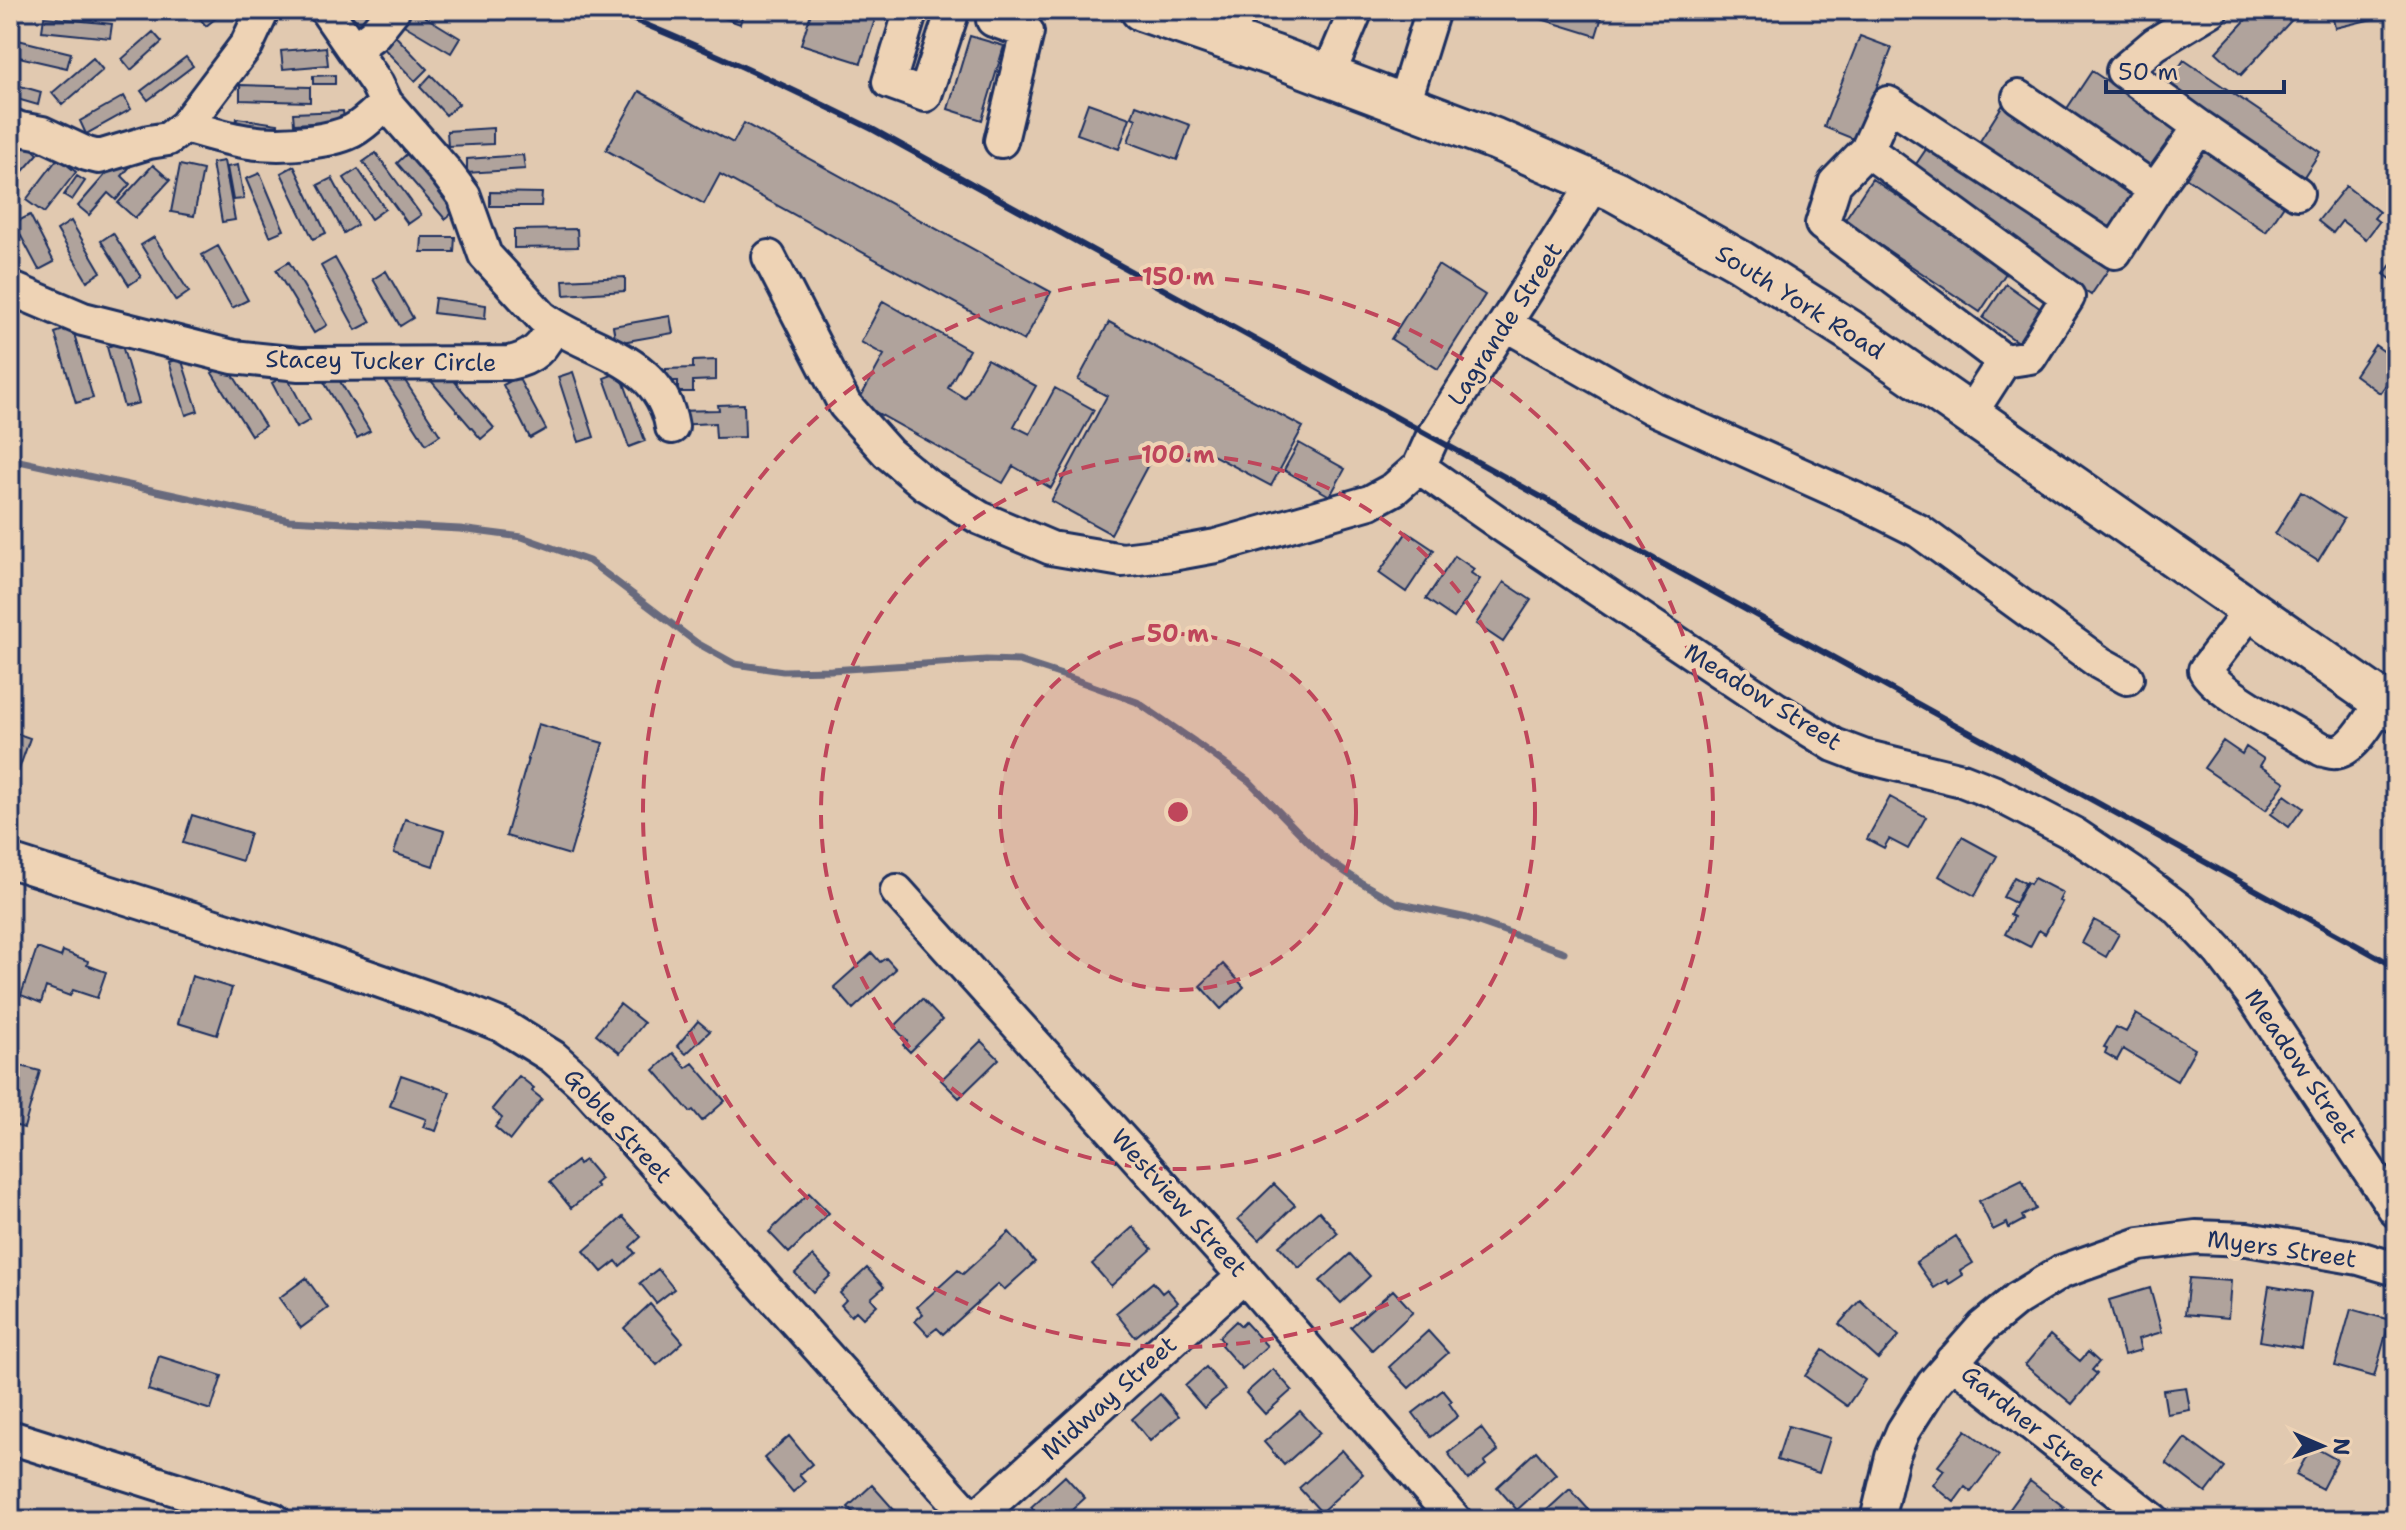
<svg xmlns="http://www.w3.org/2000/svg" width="2406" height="1530" viewBox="0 0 2406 1530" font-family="'Shantell Sans',sans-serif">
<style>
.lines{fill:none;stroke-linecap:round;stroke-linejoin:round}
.stream{stroke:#686a7d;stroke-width:7}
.building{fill:#b0a39c;stroke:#1b2f5e;stroke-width:2}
.minor-casing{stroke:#1b2f5e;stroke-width:38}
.major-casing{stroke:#1b2f5e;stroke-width:46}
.minor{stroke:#eed3b5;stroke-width:32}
.major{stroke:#eed3b5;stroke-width:40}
.rail{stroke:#1b2f5e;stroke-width:6}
.ring{fill:none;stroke:#bf465b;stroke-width:4;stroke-dasharray:14 10}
.labels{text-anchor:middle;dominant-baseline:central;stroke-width:8;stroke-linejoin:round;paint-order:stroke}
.street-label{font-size:24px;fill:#1b2f5e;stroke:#eed3b5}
.centre{fill:#bf465b;stroke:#eed3b5;stroke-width:4}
.ring-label{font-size:24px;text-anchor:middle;font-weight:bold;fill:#bf465b;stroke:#eed3b5;stroke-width:8;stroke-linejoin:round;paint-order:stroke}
</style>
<rect width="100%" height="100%" fill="#e1c9b0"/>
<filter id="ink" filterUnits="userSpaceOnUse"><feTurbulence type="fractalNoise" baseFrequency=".0125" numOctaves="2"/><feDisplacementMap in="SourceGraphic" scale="16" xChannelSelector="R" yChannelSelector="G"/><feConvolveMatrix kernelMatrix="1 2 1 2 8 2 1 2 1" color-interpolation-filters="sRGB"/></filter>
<g filter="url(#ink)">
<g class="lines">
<path class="stream" d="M10,459L289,520L460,529L522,537L589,561L697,643L735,664L783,671L831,670L986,660L1019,661L1065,676L1137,702L1195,742L1250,782L1323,857L1360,882L1397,903L1467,918L1564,952"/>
</g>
<path class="building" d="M193,10H226L206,26Z
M346,10H363L371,17L362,26Z
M403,10H414L460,38L451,53L397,21Z
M702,10H744L740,24Z
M812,10H878L861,63L801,44Z
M1512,10H1604L1596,36Z
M2255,10H2301L2241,75L2216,52Z
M2331,10H2388L2389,15L2335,28Z
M44,17L112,24L110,38L42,31Z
M385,25L427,69L415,81L373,37Z
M153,32L162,42L131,70L122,59Z
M970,36L1004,46L982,120L948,109Z
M1860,36L1892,48L1856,140L1824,127Z
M10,38L71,53L67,68L10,55Z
M326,47L328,65L283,69L281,51Z
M186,57L193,66L148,100L141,91Z
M93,58L103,70L62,105L52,93Z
M2184,60L2320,152L2301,181L2165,89Z
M2092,71L2183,132L2155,174L2064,113Z
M335,75V84H313V76Z
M431,75L459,104L446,115L420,87Z
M10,83L41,92L38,105L10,97Z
M240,85L310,87V102L240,100Z
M639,91L733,143L744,123L1051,292L1024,341L720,174L704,204L606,150Z
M124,96L131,109L86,134L80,121Z
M1088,103L1130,118L1119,149L1077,134Z
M2004,103L2141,195L2113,237L1977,146Z
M1136,105L1190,125L1177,160L1128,142L1136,119L1132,117Z
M343,111L344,121L294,124L293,113Z
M237,118L278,124L276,137L235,131Z
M493,128V144L448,146L447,131Z
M20,137L38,154L10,186V149Z
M1929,145L2110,267L2091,295L1910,173Z
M2205,146L2287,201L2266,232L2184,176Z
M409,152L457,209L445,219L397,163Z
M124,153L134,162L122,176L130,184L116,200L108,193L89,215L78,206Z
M376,153L421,215L408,224L363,162Z
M523,155L525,169L467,173V159Z
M58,158L76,172L44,213L26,200Z
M224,161L235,220L222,222L212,163Z
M153,165L170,180L135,218L118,203Z
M180,165L203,170L194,216L171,212Z
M238,165L244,199L233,200L227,167Z
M294,166L326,233L313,239L281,173Z
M358,169L385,209L371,219L344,178Z
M260,173L284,230L270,236L246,179Z
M77,176L85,181L72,200L64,195Z
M332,178L357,225L344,233L318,185Z
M1872,179L2008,270L1980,312L1844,221Z
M2346,186L2379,212L2374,218L2379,222L2366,239L2342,221L2333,233L2318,221Z
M490,192L542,193L541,206H490Z
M30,215L54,262L39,270L14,223Z
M71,221L101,272L87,281L57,230Z
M577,229L578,247L514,248V230Z
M113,233L141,277L129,285L101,241Z
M154,237L189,292L176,301L141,245Z
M422,237H455L454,252H421Z
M218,246L248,300L232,308L202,255Z
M335,258L371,322L356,330L321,266Z
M2396,258V283L2384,274Z
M289,262L327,325L314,333L276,270Z
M1438,265L1485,295L1438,369L1391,339Z
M386,271L413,318L400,326L373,279Z
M625,277V291L564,295L563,280Z
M2006,284L2048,314L2025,347L1983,318Z
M435,298L486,305L485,319L433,313Z
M883,301L969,350L948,388L965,398L987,359L1036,386L1014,426L1030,434L1055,388L1094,410L1051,488L1013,466L1003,483L858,402L884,355L861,342Z
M670,316L673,333L616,343L613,326Z
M1109,322L1303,427L1271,486L1196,446L1189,459L1159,444L1111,534L1051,501L1107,396L1078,380Z
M72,327L93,398L76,403L55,333Z
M121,342L139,403L124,407L107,347Z
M2375,345L2396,360V371L2380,393L2355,375Z
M181,358L198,411L186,415L169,362Z
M716,360V380L693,381V392H678V381H666V369L693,368V361Z
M226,364L265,426L251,435L212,373Z
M446,371L494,428L481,439L432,382Z
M573,372L594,437L579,442L558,377Z
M620,372L645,441L629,447L604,378Z
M400,373L440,435L426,444L386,382Z
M286,375L310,420L296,428L272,383Z
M336,375L370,431L357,438L324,382Z
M518,377L546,429L530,438L503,385Z
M744,404L745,437L716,438L715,423L674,425L673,411L719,410L718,405Z
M1299,443L1345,469L1330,496L1284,470Z
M2301,492L2344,519L2318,561L2275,534Z
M1407,532L1434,550L1406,592L1379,573Z
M1455,556L1474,569L1471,573L1480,579L1454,618L1426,599Z
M1504,582L1531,600L1503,642L1476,624Z
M538,724L603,743L570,855L506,836Z
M10,731L30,738L18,772L10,769Z
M2223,741L2242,754L2246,747L2264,759L2260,766L2285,782L2266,810L2204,768Z
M2285,795L2303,808L2289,827L2271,814Z
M1890,797L1926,817L1908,849L1889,839L1884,848L1867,839Z
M192,815L250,833L242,861L183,843Z
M405,819L444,831L433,866L394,853Z
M1962,837L1997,856L1975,896L1939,876Z
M2014,877L2025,883L2015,903L2003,897Z
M2034,878L2063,893L2059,901L2062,902L2045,934L2039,930L2030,947L2005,934L2014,917L2010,915L2027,882L2030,884Z
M2094,920L2119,934L2106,957L2082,943Z
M37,948L61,957L63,951L88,961L87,965L106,972L97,998L73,990L70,996L46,987L41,1003L21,995Z
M872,953L880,962L886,958L896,969L853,1009L834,987Z
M1223,964L1244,987L1221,1009L1200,986Z
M192,976L232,988L217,1035L178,1023Z
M922,999L942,1020L910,1052L903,1045L907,1041L894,1027Z
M620,1004L644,1023L620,1053L596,1034Z
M2136,1014L2195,1049L2177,1081L2123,1049L2117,1060L2105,1053L2107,1048L2104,1047L2116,1027L2126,1032Z
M698,1021L710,1031L686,1054L677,1046Z
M981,1041L999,1059L959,1098L941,1080Z
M673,1053L686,1068L693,1063L725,1101L702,1121L693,1110L690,1112L654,1070Z
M10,1063L40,1071L24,1128L10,1124Z
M401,1075L450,1092L436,1131L423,1127L426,1119L390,1106Z
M519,1076L534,1088L532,1091L542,1099L510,1140L495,1127L502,1118L492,1109Z
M585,1160L601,1179L595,1184L598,1187L571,1208L550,1182L577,1161L579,1164Z
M2022,1180L2036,1209L2022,1216L2024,1220L2009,1228L2007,1223L1993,1230L1979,1201Z
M1274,1184L1295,1205L1259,1240L1238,1219Z
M809,1193L829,1213L789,1253L769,1232Z
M1319,1211L1338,1233L1299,1268L1279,1246Z
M623,1217L641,1237L630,1247L635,1253L620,1266L616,1261L602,1272L584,1251Z
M1133,1227L1152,1249L1111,1286L1092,1264Z
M1009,1232L1035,1262L1004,1290L998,1284L943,1334L937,1328L928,1335L915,1321L923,1314L917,1307L958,1270L963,1274Z
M1956,1236L1973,1263L1960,1271L1963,1275L1949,1284L1947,1280L1934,1288L1916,1262Z
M1350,1254L1370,1276L1341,1303L1320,1281Z
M813,1256L831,1275L813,1292L795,1273Z
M867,1268L884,1287L871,1298L877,1305L863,1318L856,1311L851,1316L841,1305L846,1300L840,1293Z
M658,1269L674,1289L656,1303L640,1283Z
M306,1278L328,1308L301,1328L279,1298Z
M2189,1278L2231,1281L2228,1318L2185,1314Z
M1153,1282L1162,1293L1167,1289L1178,1302L1135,1337L1116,1313Z
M2269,1286L2311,1293L2302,1348L2260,1341Z
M2150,1288L2162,1332L2138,1339L2141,1350L2124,1355L2109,1300Z
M1393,1290L1413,1312L1372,1350L1351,1327Z
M1860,1300L1899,1336L1878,1359L1839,1324Z
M650,1304L683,1342L657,1365L624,1328Z
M2351,1309L2390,1320L2374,1377L2335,1366Z
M1236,1321L1241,1326L1245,1322L1267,1346L1242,1369L1221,1345L1223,1342L1219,1337Z
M1428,1331L1448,1353L1409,1388L1389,1367Z
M2050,1335L2080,1361L2088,1352L2099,1362L2092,1370L2097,1374L2072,1404L2025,1365Z
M1823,1350L1865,1380L1847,1406L1805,1376Z
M159,1356L222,1376L211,1410L148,1390Z
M1206,1367L1225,1390L1204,1408L1185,1386Z
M1273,1369L1292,1390L1265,1414L1246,1393Z
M2186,1387L2190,1410L2167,1414L2163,1390Z
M1443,1390L1452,1401L1449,1403L1458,1416L1431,1437L1413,1413Z
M1160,1394L1179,1416L1150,1441L1132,1419Z
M1300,1411L1320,1433L1284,1465L1264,1442Z
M1788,1426L1830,1438L1819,1473L1777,1460Z
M1481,1428L1498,1451L1484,1462L1486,1465L1468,1480L1448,1453Z
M1966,1430L1999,1455L1971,1492L1965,1487L1954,1502L1933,1485L1944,1470L1938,1466Z
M789,1436L812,1464L799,1475L805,1482L793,1492L764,1458Z
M2185,1438L2225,1468L2206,1493L2166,1463Z
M2312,1446L2337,1460L2322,1489L2296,1475Z
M1342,1450L1363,1474L1321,1512L1299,1488Z
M1536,1451L1556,1474L1517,1510L1497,1487Z
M1065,1476L1085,1498L1061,1520H1042L1031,1507Z
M2030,1481L2064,1507L2054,1520H2008L2004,1517Z
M872,1485L903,1520H860L848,1507Z
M1570,1489L1598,1520H1536Z"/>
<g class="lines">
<g class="minor-casing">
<path id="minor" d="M326,10L377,84L386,103L446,172L464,196L485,255L542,317C588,352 661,357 672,427
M911,10L889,82L925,95L953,10
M997,10L993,20L1027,32L1001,141
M1228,39L1239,10
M354,49L374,34L393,10
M1328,76L1356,10
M2019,97L2155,190
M1404,103L1433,10
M10,125L20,129L42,133L87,154L99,157L149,142L168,139L185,126L247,44L263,10
M185,126C231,140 260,148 309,142C323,140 338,138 352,131C365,124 375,113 386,103
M2200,127L2297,193
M1867,150L2068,297L2030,357L2004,361
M769,257L845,405L888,453L925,484L980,518L1051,548L1122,560L1172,554L1216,546L1370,502L1394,489L1419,467L1433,436L1595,183
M10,288L83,319L233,357L299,364L509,363C531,359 546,347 552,325
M1505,324L1652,408L1855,499L1919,531L2100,663L2127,678
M1970,414L2004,361L1822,224L1835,183L1867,150L1888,103L2115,252L2155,190L2200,127L2123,71L2155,44L2211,10
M1419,467L1506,528L1776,709L1834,745L1863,756L1962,780L1995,793L2074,834L2132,873L2179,909L2220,952L2252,994L2396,1211
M2251,610L2205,670C2217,694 2296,734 2323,750C2325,750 2334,753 2335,752C2354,751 2372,716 2382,701
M10,861L297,952L466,1011L503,1026L553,1057L583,1084L973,1520
M897,891L1244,1276L1455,1520
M1952,1361L2153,1520
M10,1437L274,1520
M973,1520L1244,1276
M1877,1520L1892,1457L1903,1431L1933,1384L1983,1327L2017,1299L2061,1272L2140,1244L2196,1237L2247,1239L2359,1258L2396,1269"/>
</g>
<g class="major-casing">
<path id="major" d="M1141,10L1275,56L1495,139L1615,191L1740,261L1849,330L2396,711"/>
</g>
<use href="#minor" class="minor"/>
<use href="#major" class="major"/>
<path class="rail" d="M609,10C699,45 786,86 872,129L2396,967"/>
</g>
</g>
<circle cx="1178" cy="812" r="178" fill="#bf465b" fill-opacity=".12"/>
<g class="ring">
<circle cx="1178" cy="812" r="178"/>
<circle cx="1178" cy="812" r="357"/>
<circle cx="1178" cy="812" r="535"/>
</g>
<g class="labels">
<g class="street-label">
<text transform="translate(1800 302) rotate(32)">South York Road</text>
<text transform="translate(1505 324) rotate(-57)">Lagrande Street</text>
<text transform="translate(381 361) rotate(1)">Stacey Tucker Circle</text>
<text transform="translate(1763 697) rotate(32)">Meadow Street</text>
<text transform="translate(2301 1066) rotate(56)">Meadow Street</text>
<text transform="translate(618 1126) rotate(47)">Goble Street</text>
<text transform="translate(1179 1203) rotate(48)">Westview Street</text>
<text transform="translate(2282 1249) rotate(8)">Myers Street</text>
<text transform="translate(1109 1398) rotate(-42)">Midway Street</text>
<text transform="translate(2033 1426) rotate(39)">Gardner Street</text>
</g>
</g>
<circle cx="1178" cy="812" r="12" class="centre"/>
<g class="ring-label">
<text x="1178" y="285">150 m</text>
<text x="1178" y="463">100 m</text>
<text x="1178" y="642">50 m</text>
</g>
<rect width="2406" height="1530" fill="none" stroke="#eed3b5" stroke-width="40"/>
<rect x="20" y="20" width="2366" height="1490" fill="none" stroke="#1b2f5e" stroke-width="3" filter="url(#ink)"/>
<g transform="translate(2322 1446) rotate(92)" stroke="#eed3b5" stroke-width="6" paint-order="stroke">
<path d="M0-6L14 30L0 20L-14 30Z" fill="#1b2f5e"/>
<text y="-12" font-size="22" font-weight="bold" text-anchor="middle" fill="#1b2f5e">N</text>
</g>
<path d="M2106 80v12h178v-12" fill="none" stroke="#1b2f5e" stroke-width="4"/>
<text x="2118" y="80" font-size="24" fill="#1b2f5e" stroke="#eed3b5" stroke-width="6" paint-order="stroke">50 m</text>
</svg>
